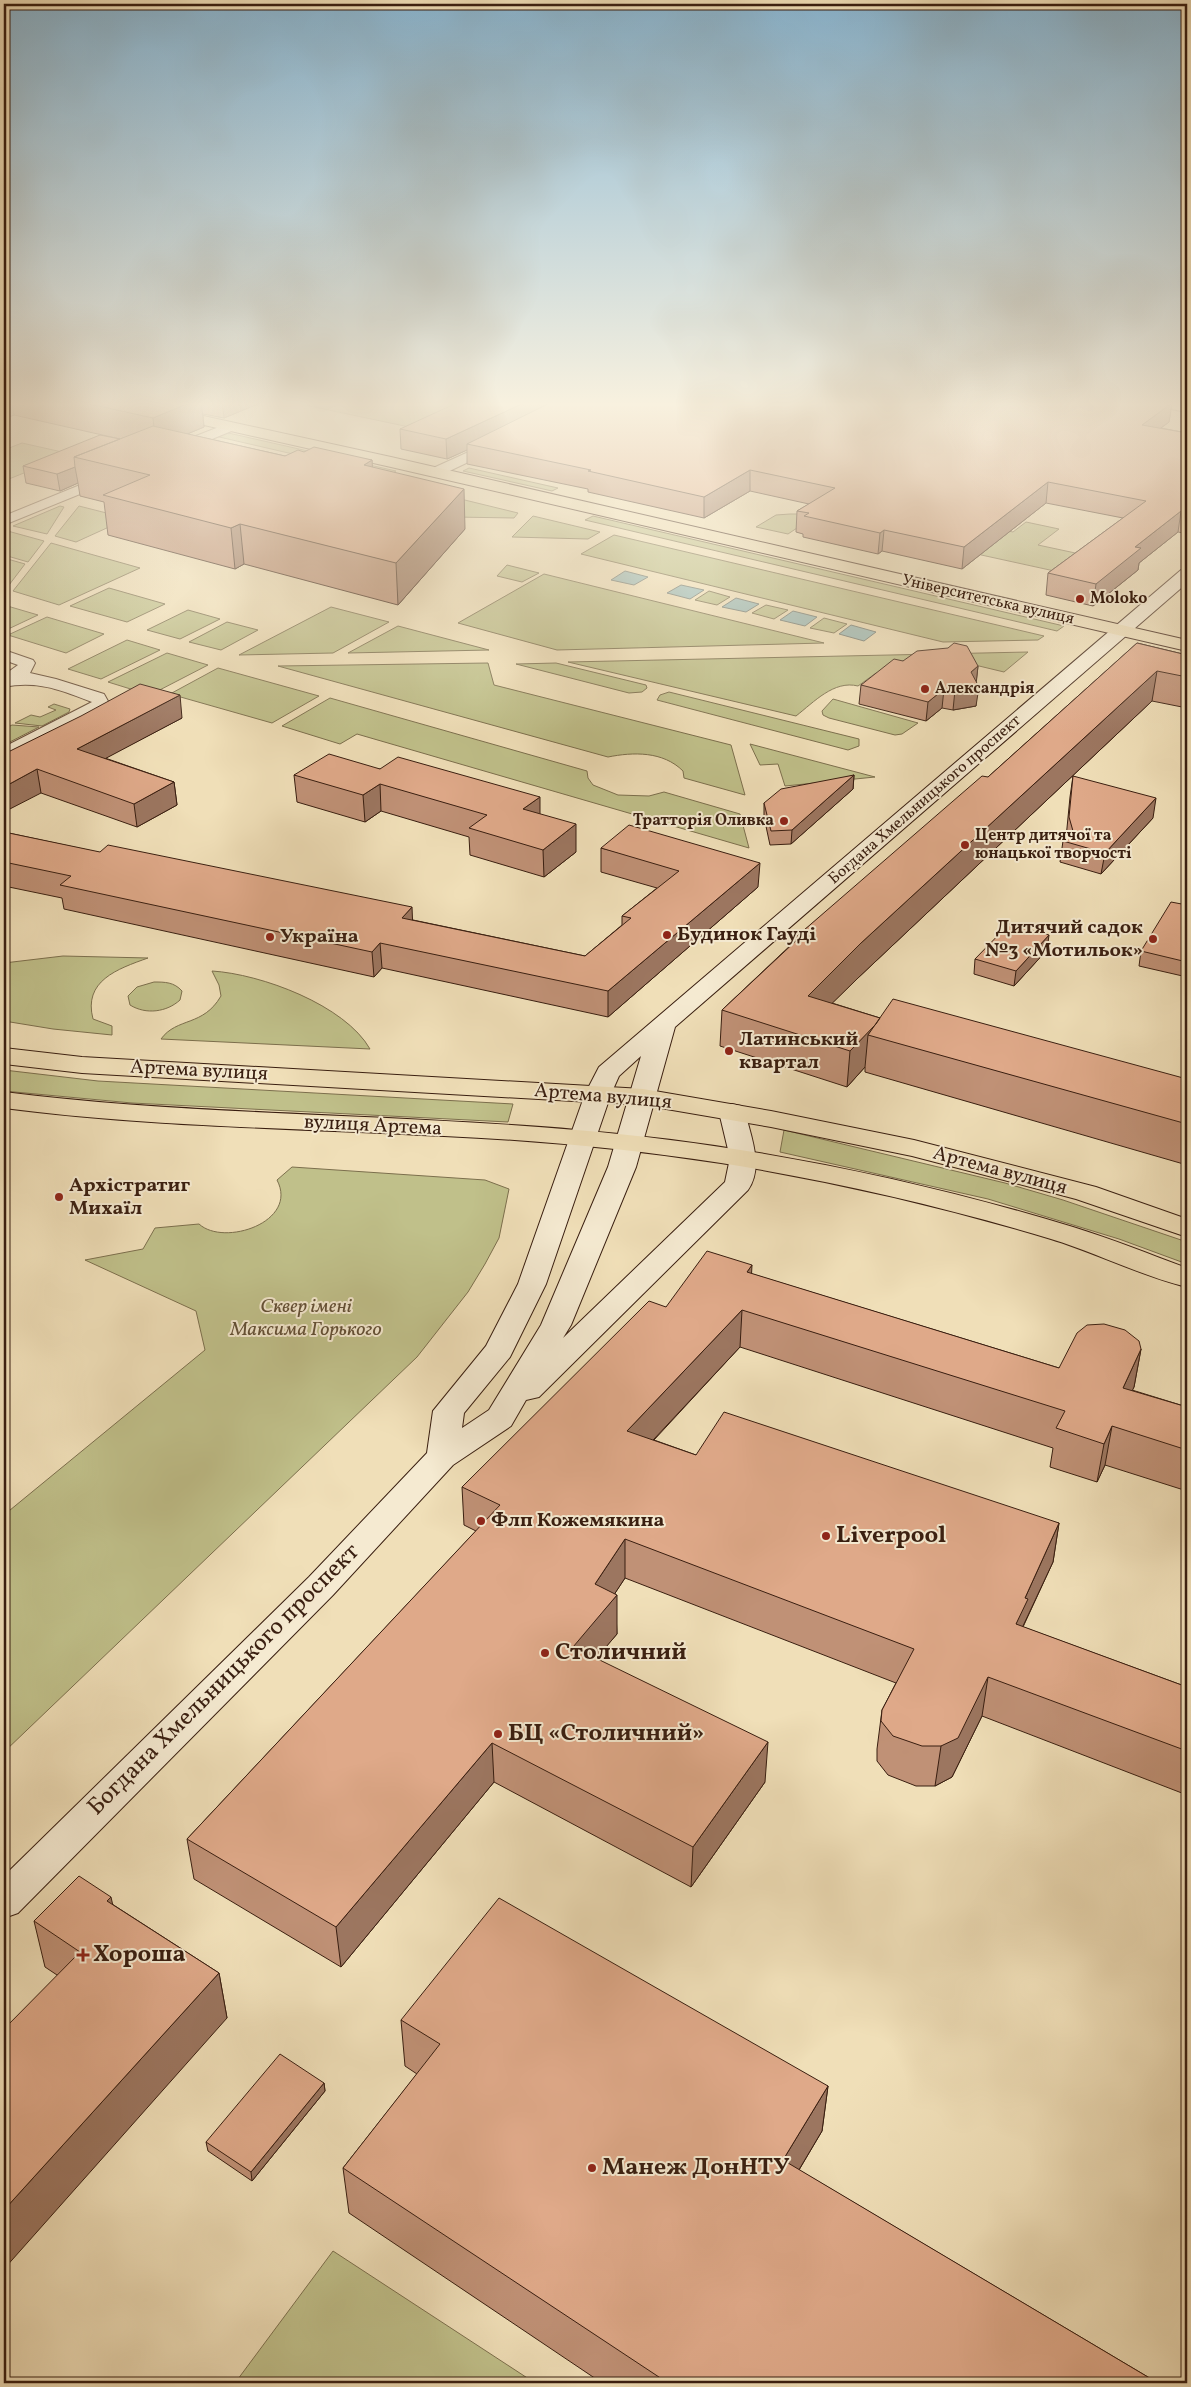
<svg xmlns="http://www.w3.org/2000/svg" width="1191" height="2387" viewBox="0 0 1191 2387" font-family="Vollkorn,serif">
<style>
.green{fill:#c0c08a;stroke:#7c6f4d}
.water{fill:#9cbbb7;stroke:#747c74}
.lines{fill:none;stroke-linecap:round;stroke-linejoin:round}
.street-casing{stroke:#674e3a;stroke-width:2}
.secondary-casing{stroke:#391e10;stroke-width:2}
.primary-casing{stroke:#391e10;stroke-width:2}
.street{fill:#f5ead1;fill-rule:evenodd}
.secondary{fill:#f5ead1;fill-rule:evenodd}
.primary{fill:#f0dfb8;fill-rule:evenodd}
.wall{fill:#c09176;stroke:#391e10}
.shaded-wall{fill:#9c7660;stroke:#391e10}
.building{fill:#dfa989;stroke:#391e10}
.poi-dot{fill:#8f2418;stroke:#f5ead1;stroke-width:2}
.labels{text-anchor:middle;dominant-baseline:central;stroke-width:4;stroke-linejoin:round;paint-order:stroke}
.far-poi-label{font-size:16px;font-weight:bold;fill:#391e10;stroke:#f5ead1;text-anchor:start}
.far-street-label{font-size:16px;fill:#391e10;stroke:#f5ead1}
.poi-label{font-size:20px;font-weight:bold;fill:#391e10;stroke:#f5ead1;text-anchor:start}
.street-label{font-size:20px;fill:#391e10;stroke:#f5ead1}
.park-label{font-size:20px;font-style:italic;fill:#624f35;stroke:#f5ead1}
.near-poi-label{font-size:24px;font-weight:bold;fill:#391e10;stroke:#f5ead1;text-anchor:start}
.near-street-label{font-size:24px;fill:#391e10;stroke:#f5ead1}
</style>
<rect width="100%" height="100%" fill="#f0dfb8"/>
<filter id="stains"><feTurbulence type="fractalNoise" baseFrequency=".004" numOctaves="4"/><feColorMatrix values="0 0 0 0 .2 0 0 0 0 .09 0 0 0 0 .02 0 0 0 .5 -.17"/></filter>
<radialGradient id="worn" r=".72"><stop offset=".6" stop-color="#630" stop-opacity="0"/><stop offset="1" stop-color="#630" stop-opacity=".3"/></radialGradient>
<path class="green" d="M286,401H472L414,428Z
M224,432L396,471L388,476L215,436Z
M22,443L71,454L4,481V450Z
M469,468L558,488L552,491L463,471Z
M432,492L518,513L514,518L454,517Z
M60,506L64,507L47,534L13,526Z
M79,506L138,521L109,527L76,542L55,536Z
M790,514H803L806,522L788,534L756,527L776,515Z
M533,516L600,532L588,539L512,537Z
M593,516L1064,626L1057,631L585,520Z
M1026,522L1059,529L1038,545L1080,554L1059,572L963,551L983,525L1013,532Z
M4,530L44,541L28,562L4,555Z
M614,535L1044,636L1038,640L943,642L581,554Z
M51,543L140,568L59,605L13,591Z
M4,558L25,564L6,589L4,588Z
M507,565L539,573L522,582L497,576Z
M544,574L824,643L557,650L458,623Z
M109,588L165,604L127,622L70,606Z
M709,591L730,597L717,605L695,600Z
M4,605L38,615L4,631Z
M766,605L788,610L774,619L752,613Z
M331,607L389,622L333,653L239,655Z
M188,610L220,619L180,639L147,630Z
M47,617L104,634L66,653L8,635Z
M824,618L847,624L834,633L810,628Z
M227,622L258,630L221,650L189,642Z
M398,626L489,650L348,653Z
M127,640L160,650L101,679L68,669Z
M1028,652L1004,672L950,659L887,676L876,673L858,686C834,680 814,702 796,716L568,662Z
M167,653L208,665L150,695L108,682Z
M488,663L494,685L731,745L745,795L684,778L683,771C663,751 633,752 608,757L278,666Z
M556,663L646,685L647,688L642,692L629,693L516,664Z
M218,668L319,696L272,723L170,694Z
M669,692L859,739V746L848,750L657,700L660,695Z
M330,698L587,771L588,778L593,785L618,795L649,796L664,792L740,814L749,848L357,734L340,744L282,726Z
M833,699L918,723L902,734L895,735L829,718L823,715L822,711Z
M54,704L70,709L69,712L42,726L15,723L31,715L40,717L56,710L48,707Z
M12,725L39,727L4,745V729Z
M750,744L875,777L785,786L778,764L760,765Z
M63,956L148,958C117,969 83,981 93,1019L112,1026V1035L53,1029L4,1021V963Z
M212,971C261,974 345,1005 370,1049L161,1039C177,1017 203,1027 221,996L219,985Z
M154,982C165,982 174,982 182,991L180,1000C167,1012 146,1015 130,1005L128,996L137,987Z
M4,1070L98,1081L513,1104L508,1122L132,1103L4,1091Z
M784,1130L1005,1183L1063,1200L1187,1242V1264L1119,1239L988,1199L780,1152Z
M292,1167L485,1180L509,1189L499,1238L485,1264L468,1292L417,1357L4,1752V1515L205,1350L196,1311L85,1260L143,1249L155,1228L199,1224C224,1247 299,1222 277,1180Z
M333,2251L535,2383H235Z"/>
<path class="water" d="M625,571L648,577L634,585L611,580Z
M681,585L704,590L690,599L667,593Z
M736,598L759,604L746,612L722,607Z
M793,611L817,617L805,626L780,620Z
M851,625L876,632L864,641L839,634Z"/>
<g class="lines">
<g class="street-casing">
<path id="street" d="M229,423L235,427L234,430L178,453H168L166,450L168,447Z
M495,440L500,441L502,444L500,447L441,475L436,476L429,472L431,469Z
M107,474L112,475L114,478L112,481L4,525V516Z
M4,650L33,660L35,663L30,673L56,679L104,694L109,703L101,711L4,759V747L92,702C61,690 37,680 4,687V675L18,665L4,660Z"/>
</g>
<g class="secondary-casing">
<path id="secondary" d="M1142,401H1173L1187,404V412L1149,405Z
M1187,569V583L675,1027L636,1167L571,1325L563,1338L725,1182L730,1158L719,1112L723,1106L732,1104L741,1106L745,1112C751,1137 764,1167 748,1190L539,1397L526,1400L511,1426L453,1465L333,1595L18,1913L4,1918V1876L309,1577L427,1453L433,1411L486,1346L518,1284L585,1094L599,1067L1181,570ZM641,1056L608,1167L541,1325L489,1410L462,1428L464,1413L510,1357L546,1284L611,1094L619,1076Z"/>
</g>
<g class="primary-casing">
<path id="primary" d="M108,401H135L391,457L1187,640V651L391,467L115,405Z
M4,1048L82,1057L643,1089L771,1111L914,1140L1096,1187L1187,1219V1237L1076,1199L912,1156L771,1127L643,1105L82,1073L4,1064Z
M4,1092C194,1116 386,1113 576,1130C744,1144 912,1178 1073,1227C1112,1239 1149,1254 1187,1268V1287C1141,1276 1097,1253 1051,1239C942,1206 832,1181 721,1163C629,1149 537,1140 444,1136C297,1128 150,1127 4,1108Z"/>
</g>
<use href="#street" class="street"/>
<use href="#secondary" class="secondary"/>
<use href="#primary" class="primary"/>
</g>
<path class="wall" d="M4,401H260V403L224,418L203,414L204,427L187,434L285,456L304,452L372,460V467L465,529L398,605L244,564L235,569L108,535L104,502L80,496L78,483L60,491L26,483L23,466L120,439L14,415L4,419Z
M1172,403L1169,422L1161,428L1187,433V529L1183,533L1178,532L1139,563L1138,570L1093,606L1046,595L1048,573L1123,518L1046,503L962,569L882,551L878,554L803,537V534L796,532L797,511L809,504L750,491L704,518L588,492V489L467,464V450L447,459L401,449L400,429Z
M1137,643L1187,655V708L1152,701L858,978L832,1003L880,1018L1187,1079V1165L865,1072V1067L847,1087L720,1046L722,1010L795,941L796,937L988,777Z
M903,661L978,666L976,683V706L953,710L942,708L926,721L859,704L861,685Z
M182,718L105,758L174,782L177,805L137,827L41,793L4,754Z
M380,769L540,814L576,852L544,877L470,855L469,837L381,811L365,822L297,802L294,775Z
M854,775L853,789L791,844L770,845L764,817V803Z
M1073,776L1153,818L1101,874L1060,862L1063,841L1066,838L1070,797Z
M4,832L413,920L585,956L622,925V916L657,888L601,872V848L758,887L608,1017L382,968L374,977L64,909L62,898L4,886Z
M1187,905V977L1139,966L1141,951Z
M1047,950L1014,986L974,974L975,959Z
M752,1274L1059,1368L1141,1349L1134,1387L1132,1390L1187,1407V1491L1105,1465L1097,1482L1050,1467L1053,1448L740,1347L654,1440L696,1455L1059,1523L1053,1562L1023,1627L1187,1687V1795L982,1716L952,1777L935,1786H916L888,1775L877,1761V1749L882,1710L896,1683L625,1578L615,1593L617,1634L596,1658L765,1782L691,1887L494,1782L341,1967L194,1879L187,1839L476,1531L464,1525L462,1487L666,1307Z
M112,1904L219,1973L227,2018L57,1975L45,1967L34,1921Z
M401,2020L828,2086L822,2131L799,2170L1158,2383H602L349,2213L343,2168L417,2074L405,2066Z
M324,2083L325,2091L252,2181L208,2151L206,2142Z"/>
<path class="shaded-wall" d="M4,401H12L14,415L4,419Z
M194,401H201L204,427L156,447L153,418Z
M222,401H260V403L224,418Z
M528,401H569L467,444V450L447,459L446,439Z
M1172,403L1169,422L1139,444L1142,425Z
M372,460L374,499L364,465Z
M75,467L78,483L60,491L57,474Z
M750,470V491L704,518V497Z
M1048,482L1046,503L962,569L964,547Z
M464,489L465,529L398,605L396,563Z
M1181,511L1178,532L1139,563L1138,570L1093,606L1096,584L1135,547Z
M1187,511V529L1183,533L1186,512Z
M240,524L244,564L235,569L231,528Z
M884,530L882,551L878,554L880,533Z
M978,666L976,685L979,687L976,706L953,710L955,690L971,672Z
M1157,671L1152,701L858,978L805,1030L808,996L861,943Z
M944,689L942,708L926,721L928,702Z
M180,695L182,718L80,772L77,749Z
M37,769L41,793L4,812V787Z
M854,775L853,789L791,844L792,830Z
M174,782L177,805L137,827L134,804Z
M380,784L381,811L365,822L363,795Z
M540,797V823L523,809Z
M1156,798L1153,818L1101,874L1105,853Z
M576,824V852L544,877L543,850Z
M760,863L758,887L608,1017V991Z
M412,907L413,932L402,918Z
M1049,935L1047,950L1014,986L1016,971Z
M380,943L382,968L374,977L372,952Z
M881,1018L868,1035L865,1067L847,1087L850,1051Z
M752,1265L750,1302L747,1272Z
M742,1310L740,1347L626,1469L627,1431Z
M1141,1349L1134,1387L1116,1426L1123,1388Z
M1112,1426L1105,1465L1097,1482L1104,1444Z
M1059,1523L1053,1562L1023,1626L1021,1638L1016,1624L1025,1598Z
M625,1539V1578L604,1610L617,1595V1634L573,1686V1647L595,1584Z
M988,1677L982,1716L952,1777L935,1786L941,1746Z
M768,1742L765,1782L691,1887L693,1847Z
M492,1743L494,1782L341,1967L336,1927Z
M111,1897L121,1942L107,1901Z
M219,1973L227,2018L4,2269V2210Z
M324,2083L325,2091L252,2181L251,2172Z
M828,2086L822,2131L778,2205L783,2160Z"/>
<path class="building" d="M76,401H194L153,418Z
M461,401H528L446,439L400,429Z
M554,401H1162L1172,403L1142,425L1187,433V511L1186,512L1181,511L1135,547L1141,548L1096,584L1048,573L1146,501L1048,482L964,547L884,530L880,533L804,516L809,513L797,511L835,488L750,470L704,497L588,471L591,470L467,444Z
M153,426L285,456L298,450L304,452L314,447L372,460L364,465L464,489L396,563L240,524L231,528L103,495L150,475L74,457Z
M100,435L120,439L74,457L75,467L57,474L23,466Z
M954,643L967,646L978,666L971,672L979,687L955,690L944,689L928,702L861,685L894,659L903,661L917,651L948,648Z
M1137,643L1187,655V677L1157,671L861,943L808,996L880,1018L876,1024L850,1051L722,1010L799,938L796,937L982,776L988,777Z
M140,684L180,695L77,749L174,782L134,804L37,769L4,787V754L81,716Z
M329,754L380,769L398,757L540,797L523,809L576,824L543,850L469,828L487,815L380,784L363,795L294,775Z
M854,775L792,830L771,831L764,803L781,789Z
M1073,776L1156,798L1105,853L1063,841L1073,831L1069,817Z
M629,825L760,863L608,991L380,943L372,952L60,885L71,876L4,862V832L100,852L108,845L412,907L402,918L585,956L631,918L622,916L679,871L601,848Z
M1171,902L1187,905V962L1141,951Z
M1009,924L1049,935L1016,971L975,959Z
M893,999L1187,1079V1124L868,1035Z
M707,1251L752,1265L747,1272L1059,1368L1077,1333L1087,1325L1104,1324L1125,1330L1139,1341L1141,1349L1123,1388L1187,1407V1450L1112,1426L1104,1444L1056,1428L1065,1411L742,1310L627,1431L696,1455L724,1412L1059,1523L1025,1598L1028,1599L1016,1624L1187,1687V1751L988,1677L958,1738L941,1746H922L893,1736L881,1721L882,1710L914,1649L625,1539L595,1584L617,1595L573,1647L768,1742L693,1847L492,1743L336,1927L187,1839L500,1505L462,1487L649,1301L666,1307Z
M79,1876L111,1897L107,1901L219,1973L4,2210V2029L80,1952L34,1921Z
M499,1898L828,2086L783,2160L1158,2383H668L343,2168L440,2044L401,2020Z
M280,2054L324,2083L251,2172L206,2142Z"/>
<linearGradient id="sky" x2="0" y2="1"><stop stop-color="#89b7d4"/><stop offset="0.55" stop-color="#f8f1df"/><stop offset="1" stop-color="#f8f1df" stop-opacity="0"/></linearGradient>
<rect width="1191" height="735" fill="url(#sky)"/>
<g class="poi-dot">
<circle cx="1080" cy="599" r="5"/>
<circle cx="925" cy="689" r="5"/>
<circle cx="784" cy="821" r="5"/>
<circle cx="965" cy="845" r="5"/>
<circle cx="667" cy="935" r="5"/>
<circle cx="270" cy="937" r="5"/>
<circle cx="1153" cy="939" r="5"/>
<circle cx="729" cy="1051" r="5"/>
<circle cx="59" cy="1197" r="5"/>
<circle cx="481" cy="1521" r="5"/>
<circle cx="826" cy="1536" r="5"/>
<circle cx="545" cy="1653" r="5"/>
<circle cx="498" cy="1734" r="5"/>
<path d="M80.5 1947.5h5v5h5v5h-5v5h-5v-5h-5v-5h5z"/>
<circle cx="592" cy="2168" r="5"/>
</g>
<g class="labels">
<g class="far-poi-label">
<text x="1090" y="599">Moloko</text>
<text x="935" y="689">Александрія</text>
<text x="774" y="821" text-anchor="end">Тратторія Оливка</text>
<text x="975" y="836">Центр дитячої та<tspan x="975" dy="18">юнацької творчості</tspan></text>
</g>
<g class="far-street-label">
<text transform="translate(988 600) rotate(13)">Університетська вулиця</text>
<text transform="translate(925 800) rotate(-41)">Богдана Хмельницького проспект</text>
</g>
<g class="poi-label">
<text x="1143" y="928" text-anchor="end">Дитячий садок<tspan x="1143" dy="23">№3 «Мотильок»</tspan></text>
<text x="677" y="935">Будинок Гауді</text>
<text x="280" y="937">Україна</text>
<text x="739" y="1040">Латинський<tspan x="739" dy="23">квартал</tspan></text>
<text x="69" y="1186">Архістратиг<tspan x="69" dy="23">Михаїл</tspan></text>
<text x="491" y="1521">Флп Кожемякина</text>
</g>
<g class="street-label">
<text transform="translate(199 1071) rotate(3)">Артема вулиця</text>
<text transform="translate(603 1097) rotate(5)">Артема вулиця</text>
<text transform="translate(373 1126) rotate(3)">вулиця Артема</text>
<text transform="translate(1000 1171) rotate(15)">Артема вулиця</text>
</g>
<g class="park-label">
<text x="306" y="1307">Сквер імені<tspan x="306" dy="23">Максима Горького</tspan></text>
</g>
<g class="near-poi-label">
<text x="836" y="1536">Liverpool</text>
<text x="555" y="1653">Столичний</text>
<text x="508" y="1734">БЦ «Столичний»</text>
<text x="93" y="1955">Хороша</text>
<text x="602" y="2168">Манеж ДонНТУ</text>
</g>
<g class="near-street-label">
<text transform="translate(224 1680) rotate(-45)">Богдана Хмельницького проспект</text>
</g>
</g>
<rect width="1191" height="2387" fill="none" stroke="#f0dfb8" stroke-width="20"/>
<rect x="5" y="5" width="1181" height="2377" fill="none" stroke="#391e10" stroke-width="2.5"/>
<rect x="10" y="10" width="1171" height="2367" fill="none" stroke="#391e10"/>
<rect width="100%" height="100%" filter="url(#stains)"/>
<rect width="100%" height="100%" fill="url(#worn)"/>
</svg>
